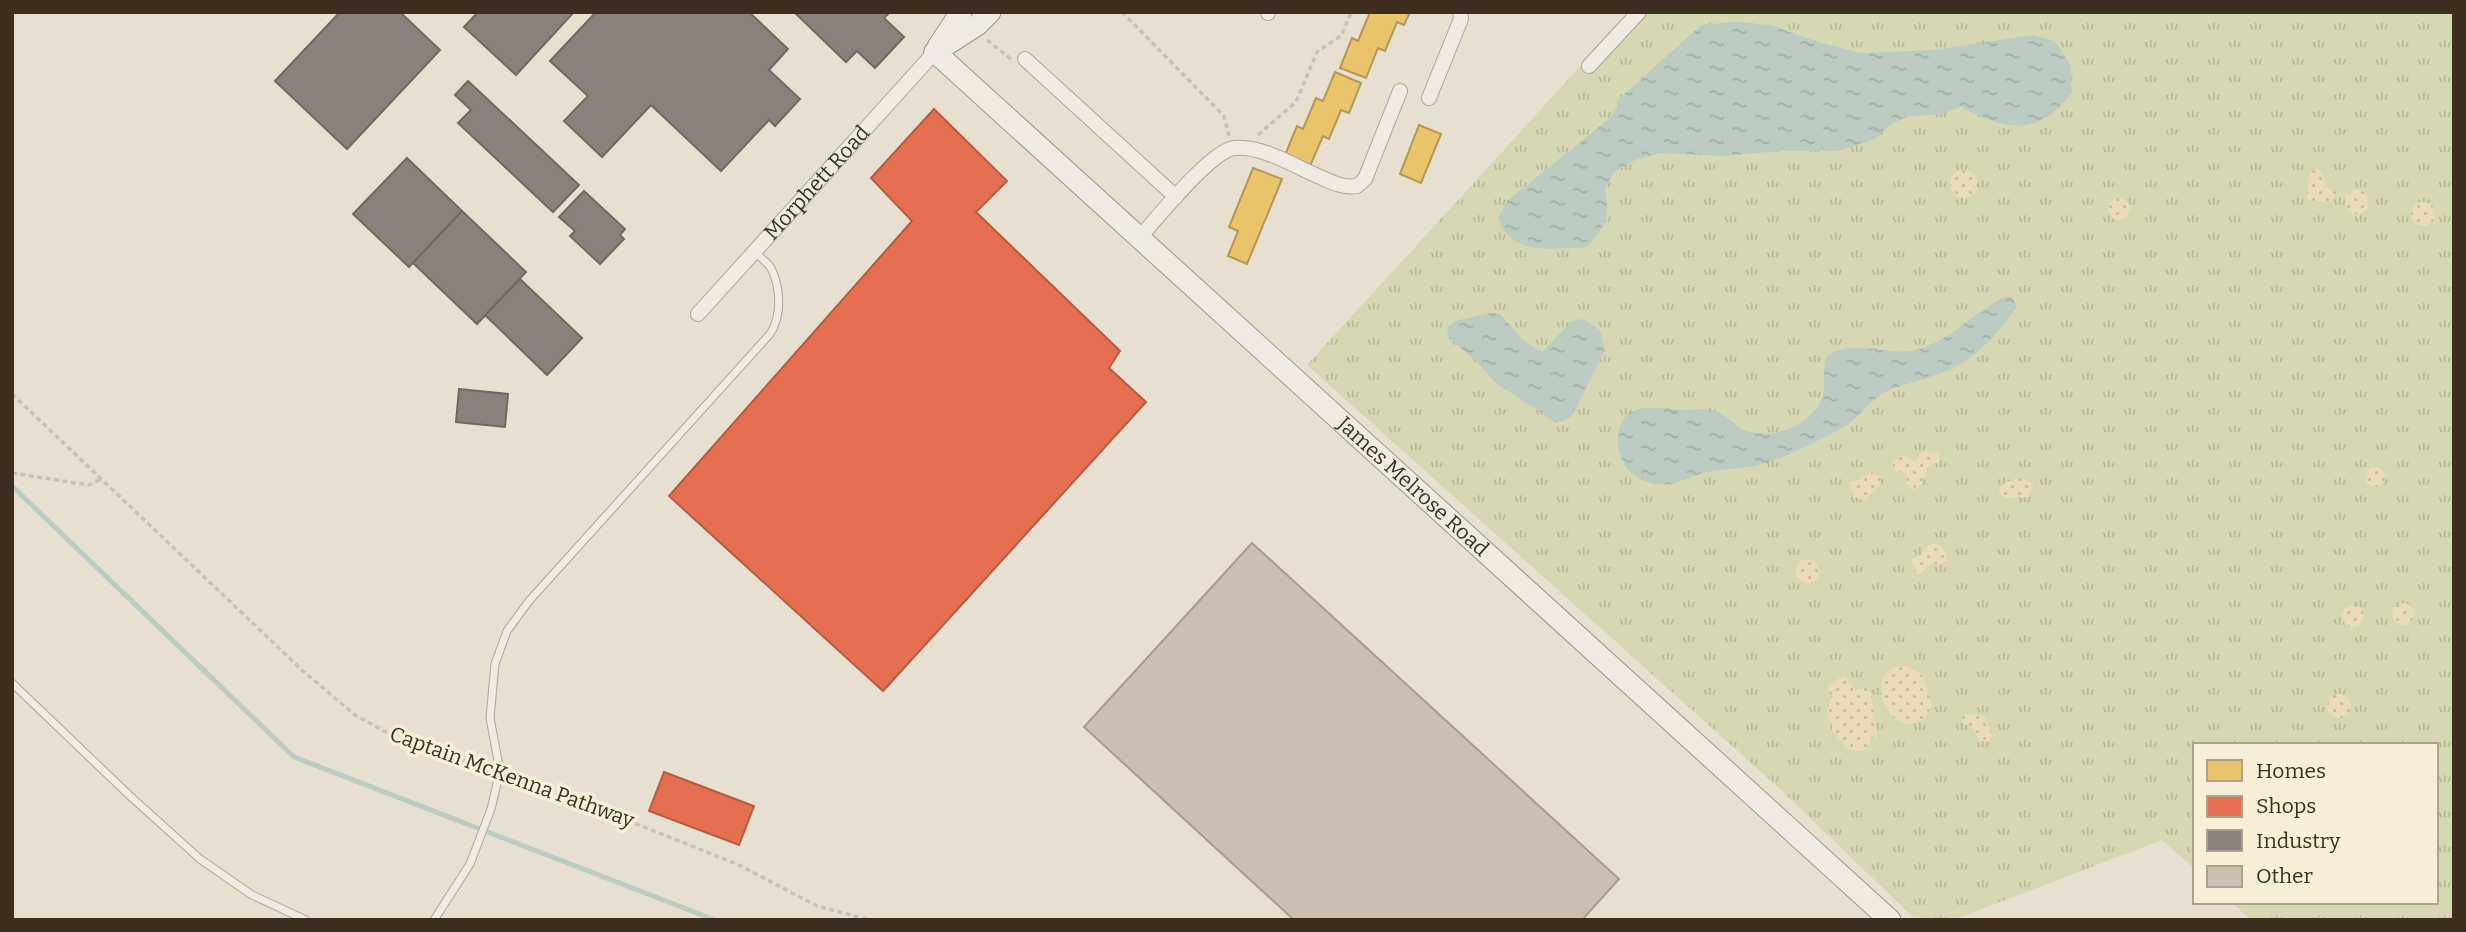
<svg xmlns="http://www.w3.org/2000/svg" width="2466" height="932" viewBox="0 0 2466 932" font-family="Bitter,serif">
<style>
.grass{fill:url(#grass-tufts)}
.sand{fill:url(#sand-dots)}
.water{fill:url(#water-ripples)}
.homes{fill:#e9c46a;stroke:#b59754;stroke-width:2}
.shops{fill:#e76f51;stroke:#b45c42;stroke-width:2}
.industry{fill:#8a817c;stroke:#736860;stroke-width:2}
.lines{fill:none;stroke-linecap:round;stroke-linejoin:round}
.stream{stroke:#bcccc2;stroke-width:5}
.building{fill:#cbbfb2;stroke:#a89c90;stroke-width:2}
.lane-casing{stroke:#ada599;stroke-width:9}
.street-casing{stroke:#ada599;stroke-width:16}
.secondary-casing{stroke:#9c958a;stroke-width:23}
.path{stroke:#c8c2b9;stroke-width:3.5;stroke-dasharray:5 3.5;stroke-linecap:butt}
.lane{stroke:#efebe3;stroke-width:7}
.street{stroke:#efebe3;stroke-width:14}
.secondary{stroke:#efebe3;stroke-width:21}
.labels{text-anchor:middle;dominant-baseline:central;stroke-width:7;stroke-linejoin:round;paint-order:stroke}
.street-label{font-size:21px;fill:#3d2e20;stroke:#f7eed8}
</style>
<defs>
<pattern id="grass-tufts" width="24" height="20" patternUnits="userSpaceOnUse" patternTransform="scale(1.75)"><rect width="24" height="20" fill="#d6d7b3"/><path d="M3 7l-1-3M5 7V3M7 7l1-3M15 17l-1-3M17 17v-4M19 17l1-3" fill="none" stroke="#b9b99a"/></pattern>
<pattern id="sand-dots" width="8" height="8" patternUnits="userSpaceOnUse" patternTransform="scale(1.75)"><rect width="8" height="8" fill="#eadcb9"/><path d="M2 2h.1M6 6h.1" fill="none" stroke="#cabd9f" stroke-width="1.8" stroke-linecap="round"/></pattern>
<pattern id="water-ripples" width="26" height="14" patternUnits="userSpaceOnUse" patternTransform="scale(1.75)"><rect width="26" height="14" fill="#bcccc2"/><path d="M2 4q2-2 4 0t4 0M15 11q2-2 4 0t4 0" fill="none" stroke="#a2b0a6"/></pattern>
</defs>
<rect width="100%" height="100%" fill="#e7e0d1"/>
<path class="grass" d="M1630,12H2454V920H2251L2231,902H2436V745H2195V869L2162,840L1953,920H1916L1780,789L1307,365Z"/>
<path class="sand" d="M2317,168L2323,174L2326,187L2337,192L2331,202L2311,201L2306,197L2310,173Z
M1950 184a14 14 0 1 1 28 0a14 14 0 1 1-28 0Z
M2345 202a12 12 0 1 1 24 0a12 12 0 1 1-24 0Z
M2108 209a11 11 0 1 1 22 0a11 11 0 1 1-22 0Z
M2411 214a12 12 0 1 1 24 0a12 12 0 1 1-24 0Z
M1926,451L1938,454L1940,461L1927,468L1923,483L1914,490L1906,484L1907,473L1896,472L1892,462L1904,455L1916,463L1919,455Z
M2365 477a10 10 0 1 1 20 0a10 10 0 1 1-20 0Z
M1871,472L1881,477V485L1864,500L1854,497L1849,482L1862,479Z
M2018,477L2034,484L2027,497L2007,498L1999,494V489L2007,481L2014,482Z
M1931,543L1942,546L1946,554V561L1940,565L1932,563L1920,574L1916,573L1911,559L1921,556L1925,547Z
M1796 571a12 12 0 1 1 24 0a12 12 0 1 1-24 0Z
M2392 614a11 11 0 1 1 22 0a11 11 0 1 1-22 0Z
M2342 616a11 11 0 1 1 22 0a11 11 0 1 1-22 0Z
M1907,666L1922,675L1932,705L1925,719L1913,725C1877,724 1867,663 1907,666Z
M1845,676L1855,690L1867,688L1871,692L1877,733L1876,739L1872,738L1866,749L1860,752L1850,749L1832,731V724L1826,717L1832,693L1828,689L1839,678Z
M2327 706a12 12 0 1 1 24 0a12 12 0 1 1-24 0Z
M1965,714L1984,716L1992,734L1989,741H1980L1973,728L1962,723L1961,718Z"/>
<path class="water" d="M1735,22L1770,25L1821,43L1861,53L1935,50L2032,35L2055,41L2071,66L2072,93C2038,137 2006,131 1961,107L1941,114L1906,117L1891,124L1875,139L1838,151H1781L1724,156L1659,153L1635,160L1613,173L1605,189C1610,215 1606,229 1586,247C1554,249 1510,256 1498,218L1508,200L1608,120L1617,108V101L1701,25Z
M2005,297H2012L2017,307C2001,328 1985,349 1962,363C1938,377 1912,381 1887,391C1870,399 1859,419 1842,428C1815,442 1784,459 1754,466C1739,469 1722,469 1707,472C1693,475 1680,483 1666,484C1637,487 1615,464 1618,435C1623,398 1659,409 1683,410C1694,410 1702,407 1714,411C1725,414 1731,422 1740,428C1764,442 1802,429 1817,408C1829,391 1821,375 1826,357C1855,336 1885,357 1916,350C1950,342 1974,311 2005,297Z
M1491,313L1500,314L1524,341L1542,352L1572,321L1583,319L1600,330L1605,350L1572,416L1565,421L1555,422L1496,383L1475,360L1449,338L1447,328L1454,321Z"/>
<path class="homes" d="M1370,12H1410L1404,25L1397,22L1385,51L1378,48L1366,78L1340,68L1352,38L1358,41Z
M1335,72L1361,83L1349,113L1341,110L1329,139L1323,136L1310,166L1285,155L1297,126L1303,129L1316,98L1323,101Z
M1419,125L1441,134L1421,183L1400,174Z
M1253,168L1282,179L1247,264L1228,256L1238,231L1229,227Z"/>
<path class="shops" d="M934,109L1007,181L976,212L1120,351L1109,368L1146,402L883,691L669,496L912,221L871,178Z
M664,772L754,806L739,845L649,811Z"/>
<path class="industry" d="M340,12H400L440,50L347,149L275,81Z
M478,12H574L516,75L464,27Z
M596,12H749L788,49L769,70L800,99L775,126L769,120L721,171L651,105L602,157L564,121L588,96L550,61Z
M794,12H890L884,18L904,37L875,68L857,51L846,62Z
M468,81L579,185L553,212L458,123L471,110L455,95Z
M407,158L462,211L409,267L353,214Z
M584,191L625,229L620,235L624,239L600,264L570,236L575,231L559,217Z
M462,211L526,272L477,324L413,263Z
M520,279L582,338L547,375L485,315Z
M459,389L508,394L505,427L456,422Z"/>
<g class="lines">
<path class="stream" d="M12,486L294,757L715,920"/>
</g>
<path class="building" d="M1252,543L1619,879L1582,920H1294L1084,727Z"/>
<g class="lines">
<g class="lane-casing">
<path id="lane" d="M12,683L129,795L200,859L252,895L306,920
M434,920L470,864L491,809L500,771L490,718L495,664L507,631L529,601L770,334C782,316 781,288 771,268C767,262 759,256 754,252"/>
</g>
<g class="street-casing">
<g id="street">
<path d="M1268,12V13"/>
<path d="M1025,59L1176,197"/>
<path d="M1589,66L1639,12"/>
<path d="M1429,98L1461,19L1460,12"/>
<path d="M1140,237C1157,218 1211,151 1234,148C1258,145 1290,163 1311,173C1326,179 1341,189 1357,186L1365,179L1400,91"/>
<path id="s1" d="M698,314L935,52"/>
</g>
</g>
<g class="secondary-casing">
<g id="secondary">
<path d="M938,47L961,12"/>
<path id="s2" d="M935,52L1890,920"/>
<path d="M935,52L977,25L990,12"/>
</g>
</g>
<path class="path" d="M1122,12L1224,116L1229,136
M987,40L1011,59
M1258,135L1296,102L1317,52L1342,35L1351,12
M12,394L303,671L355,715L408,744L488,768
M12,473L89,485L103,478
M509,773L739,865L817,906L870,920"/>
<use href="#lane" class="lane"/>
<use href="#street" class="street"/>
<use href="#secondary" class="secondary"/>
</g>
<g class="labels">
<g class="street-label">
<text stroke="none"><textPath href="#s1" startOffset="177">Morphett Road</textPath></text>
<text stroke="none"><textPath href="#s2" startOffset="646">James Melrose Road</textPath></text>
<text transform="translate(512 777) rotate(20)">Captain McKenna Pathway</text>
</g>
</g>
<rect width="2466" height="932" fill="none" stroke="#3d2e20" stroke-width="28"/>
<rect x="2193" y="743" width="245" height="161" fill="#f7eed8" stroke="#ada18e" stroke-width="2"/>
<rect x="2207" y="760" width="35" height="21" fill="#e9c46a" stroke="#ada18e" stroke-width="2"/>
<text x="2256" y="778" font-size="21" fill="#3d2e20">Homes</text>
<rect x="2207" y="796" width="35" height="21" fill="#e76f51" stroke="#ada18e" stroke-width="2"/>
<text x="2256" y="813" font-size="21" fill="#3d2e20">Shops</text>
<rect x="2207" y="830" width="35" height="21" fill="#8a817c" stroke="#ada18e" stroke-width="2"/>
<text x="2256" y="848" font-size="21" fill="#3d2e20">Industry</text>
<rect x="2207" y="866" width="35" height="21" fill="#cbbfb2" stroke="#ada18e" stroke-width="2"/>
<text x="2256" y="883" font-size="21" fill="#3d2e20">Other</text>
</svg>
